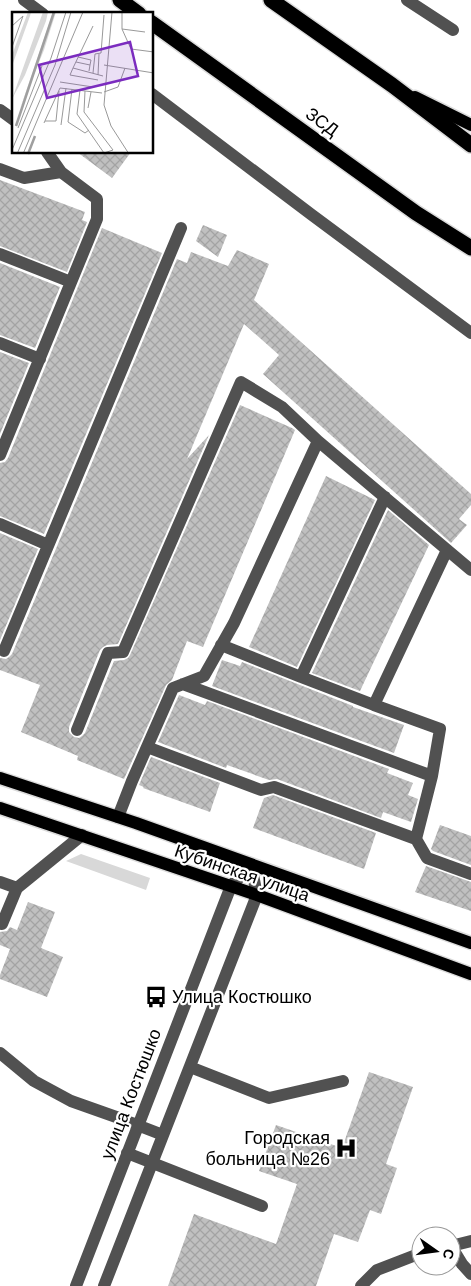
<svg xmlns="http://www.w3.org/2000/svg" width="471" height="1286" viewBox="0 0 471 1286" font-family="Helvetica,sans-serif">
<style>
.green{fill:#d8d8d8}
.building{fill:url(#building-cross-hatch)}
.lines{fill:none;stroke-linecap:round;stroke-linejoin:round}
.major-casing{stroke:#dbdbdb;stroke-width:15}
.highway-casing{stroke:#dbdbdb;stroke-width:18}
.minor{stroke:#515151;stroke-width:12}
.major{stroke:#000;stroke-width:12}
.highway{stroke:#000;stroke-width:15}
.labels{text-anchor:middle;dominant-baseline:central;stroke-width:4.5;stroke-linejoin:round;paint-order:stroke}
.street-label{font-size:18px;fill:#000;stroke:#fff}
.poi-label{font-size:18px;fill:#000;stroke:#fff;text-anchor:start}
.inset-river{fill:none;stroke:#9f9f9f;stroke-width:2.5}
.inset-road{fill:none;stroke:#999;stroke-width:1}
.view{fill:#7b2cbf;fill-opacity:0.15;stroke:#7b2cbf;stroke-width:2.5}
.inset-edge{fill:none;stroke:#000;stroke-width:2.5}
</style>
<defs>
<pattern id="building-cross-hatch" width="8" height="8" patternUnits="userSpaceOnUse" patternTransform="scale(1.25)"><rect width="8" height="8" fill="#c0c0c0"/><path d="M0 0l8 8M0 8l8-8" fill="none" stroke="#a3a3a3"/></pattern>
</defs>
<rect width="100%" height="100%" fill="#fff"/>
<path class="green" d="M81,854L150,878L146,890L66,861Z"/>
<path class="building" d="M77,152H131L112,178Z
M0,180L85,212L82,220L87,222L67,272L0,246Z
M203,225L227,235L218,257L196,241Z
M102,228L162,253L44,534L0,516V463L5,462L8,458Z
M237,250L269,264L254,300L471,494V505L459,519L467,525L451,543L263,374L279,355L244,324L187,459L209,435L118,644L107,645L103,647L100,650L69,727V732L74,737L79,738L82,736L85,733L114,661L124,660L128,658L130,655L240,405L292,428L295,430L203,647L187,641L172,680L166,685L124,779L77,760L78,756L21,732L40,685L0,670V658L6,659L9,657L12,654L177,259L187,263L191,252L228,266Z
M0,263L60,287L35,348L0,335Z
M0,352L29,363L0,434Z
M326,476L375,500L297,667L249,647Z
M388,510L429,545L360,691L312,673Z
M0,533L38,549L0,640Z
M222,660L240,666L242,662L353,706V707L404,725L394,753L212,686Z
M179,695L205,705L207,701L389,769L387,773L413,783L408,795L418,799L411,822L383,812L381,818L277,779L269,780L227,765L226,768L158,742Z
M151,757L220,783L210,812L143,788L144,787L139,785Z
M273,795L376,833L364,869L253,828L264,798Z
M440,825L471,836V865L433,851L431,849Z
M426,866L471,882V911L415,892Z
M28,902L55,912L41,948L63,957L47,997L0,979V975L10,949L0,945V932L7,931L10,927L17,930Z
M369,1072L413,1087L386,1164L397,1168L381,1214L370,1210L358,1242L334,1234L316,1286H168L194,1214L276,1244L297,1184L259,1171L276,1125L342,1148Z"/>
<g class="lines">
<g class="major-casing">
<path id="major" d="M415,97L471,125
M0,778L136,823L471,943
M0,808L257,895L471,974"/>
</g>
<g class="highway-casing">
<path id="highway" d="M120,0L139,14
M271,0L392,85L471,145
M152,23L416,213L471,248"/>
</g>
<path class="minor" d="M24,0L43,14
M407,0L453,30
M152,94L312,215L471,333
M0,110L14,120
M0,169L24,178L61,172
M0,254L71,282
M0,343L40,359
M0,455L97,219V199L61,172L47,152
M0,524L48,545
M221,645L301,677L385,497
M4,651L181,228
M301,677L374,705L447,550
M183,684L432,776L416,839L427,858L471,874
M374,705L440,729L432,776
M77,730L108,653L123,652L241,382L282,407L318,441
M147,747L261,790L274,787L416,839
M118,817L132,781L173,688L204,676L234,623L318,441L471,570
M0,882L17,888
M2,924L17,888L82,835
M0,1053L34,1081L71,1101L119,1118L163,1135
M190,1067L269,1098L343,1081
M127,1153L262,1206
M451,1246L462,1264L471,1274
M451,1246L471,1241
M76,1286L231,886L251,865
M104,1286L257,895L251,865
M361,1286L377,1270L421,1253"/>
<use href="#major" class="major"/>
<use href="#highway" class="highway"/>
</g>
<defs>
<g id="bus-bare" transform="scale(1.725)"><path d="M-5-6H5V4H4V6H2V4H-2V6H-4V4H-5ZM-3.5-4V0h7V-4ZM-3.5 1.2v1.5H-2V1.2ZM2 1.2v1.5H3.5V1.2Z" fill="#000" stroke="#fff" stroke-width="2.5" paint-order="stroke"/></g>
<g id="hospital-bare" transform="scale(1.725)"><path d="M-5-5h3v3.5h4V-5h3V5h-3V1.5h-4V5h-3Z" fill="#000" stroke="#fff" stroke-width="2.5" paint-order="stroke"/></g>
</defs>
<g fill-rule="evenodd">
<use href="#bus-bare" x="156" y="997"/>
<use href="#hospital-bare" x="346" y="1148"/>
</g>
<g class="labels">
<g class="street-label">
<text transform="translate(322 122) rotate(36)">ЗСД</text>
<text transform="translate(242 873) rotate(19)">Кубинская улица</text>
<text transform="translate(131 1094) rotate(-69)">улица Костюшко</text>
</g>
<g class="poi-label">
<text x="172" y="997">Улица Костюшко</text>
<text x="330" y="1138" text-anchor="end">Городская<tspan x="330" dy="21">больница №26</tspan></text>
</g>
</g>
<g transform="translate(12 12)">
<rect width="141" height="141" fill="#fff"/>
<path d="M16,0H19L18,4L0,54V43ZM31,0H36L34,9L13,63L0,87ZM41,0H44L32,38L8,97Z" fill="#d8d8d8"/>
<path class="inset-river" d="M4,114L42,0M16,142L23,124"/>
<path class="inset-road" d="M100,0L92,93L99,114L117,142M110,0V17L119,37L142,40M0,14L11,4L0,35M81,14L61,56L91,64M110,17L133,20M66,45L79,48L78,53M64,50L78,53L77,59M92,53L142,61M61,56L58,63L86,68M81,61L83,42L89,41L92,3M86,63L87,42M48,70L81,75M60,77L56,110L73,121L77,118M68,78L65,102L92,141L101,138L72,100L73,79M92,80L106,75L113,56M76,96L79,80M33,109H44L47,79M32,111L48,76L90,81M49,113L54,76M6,116L30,54M0,138L39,46L54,0M5,142L43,53L59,0M11,142L71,0"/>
<path class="view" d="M118,30L126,64L35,86L27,53Z"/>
<rect width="141" height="141" class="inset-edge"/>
</g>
<g transform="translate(436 1251) rotate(104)"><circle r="24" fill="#ffffff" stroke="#999999"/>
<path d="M0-4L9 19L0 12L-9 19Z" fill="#000000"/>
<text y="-8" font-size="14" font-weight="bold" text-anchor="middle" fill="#000000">С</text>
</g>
</svg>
